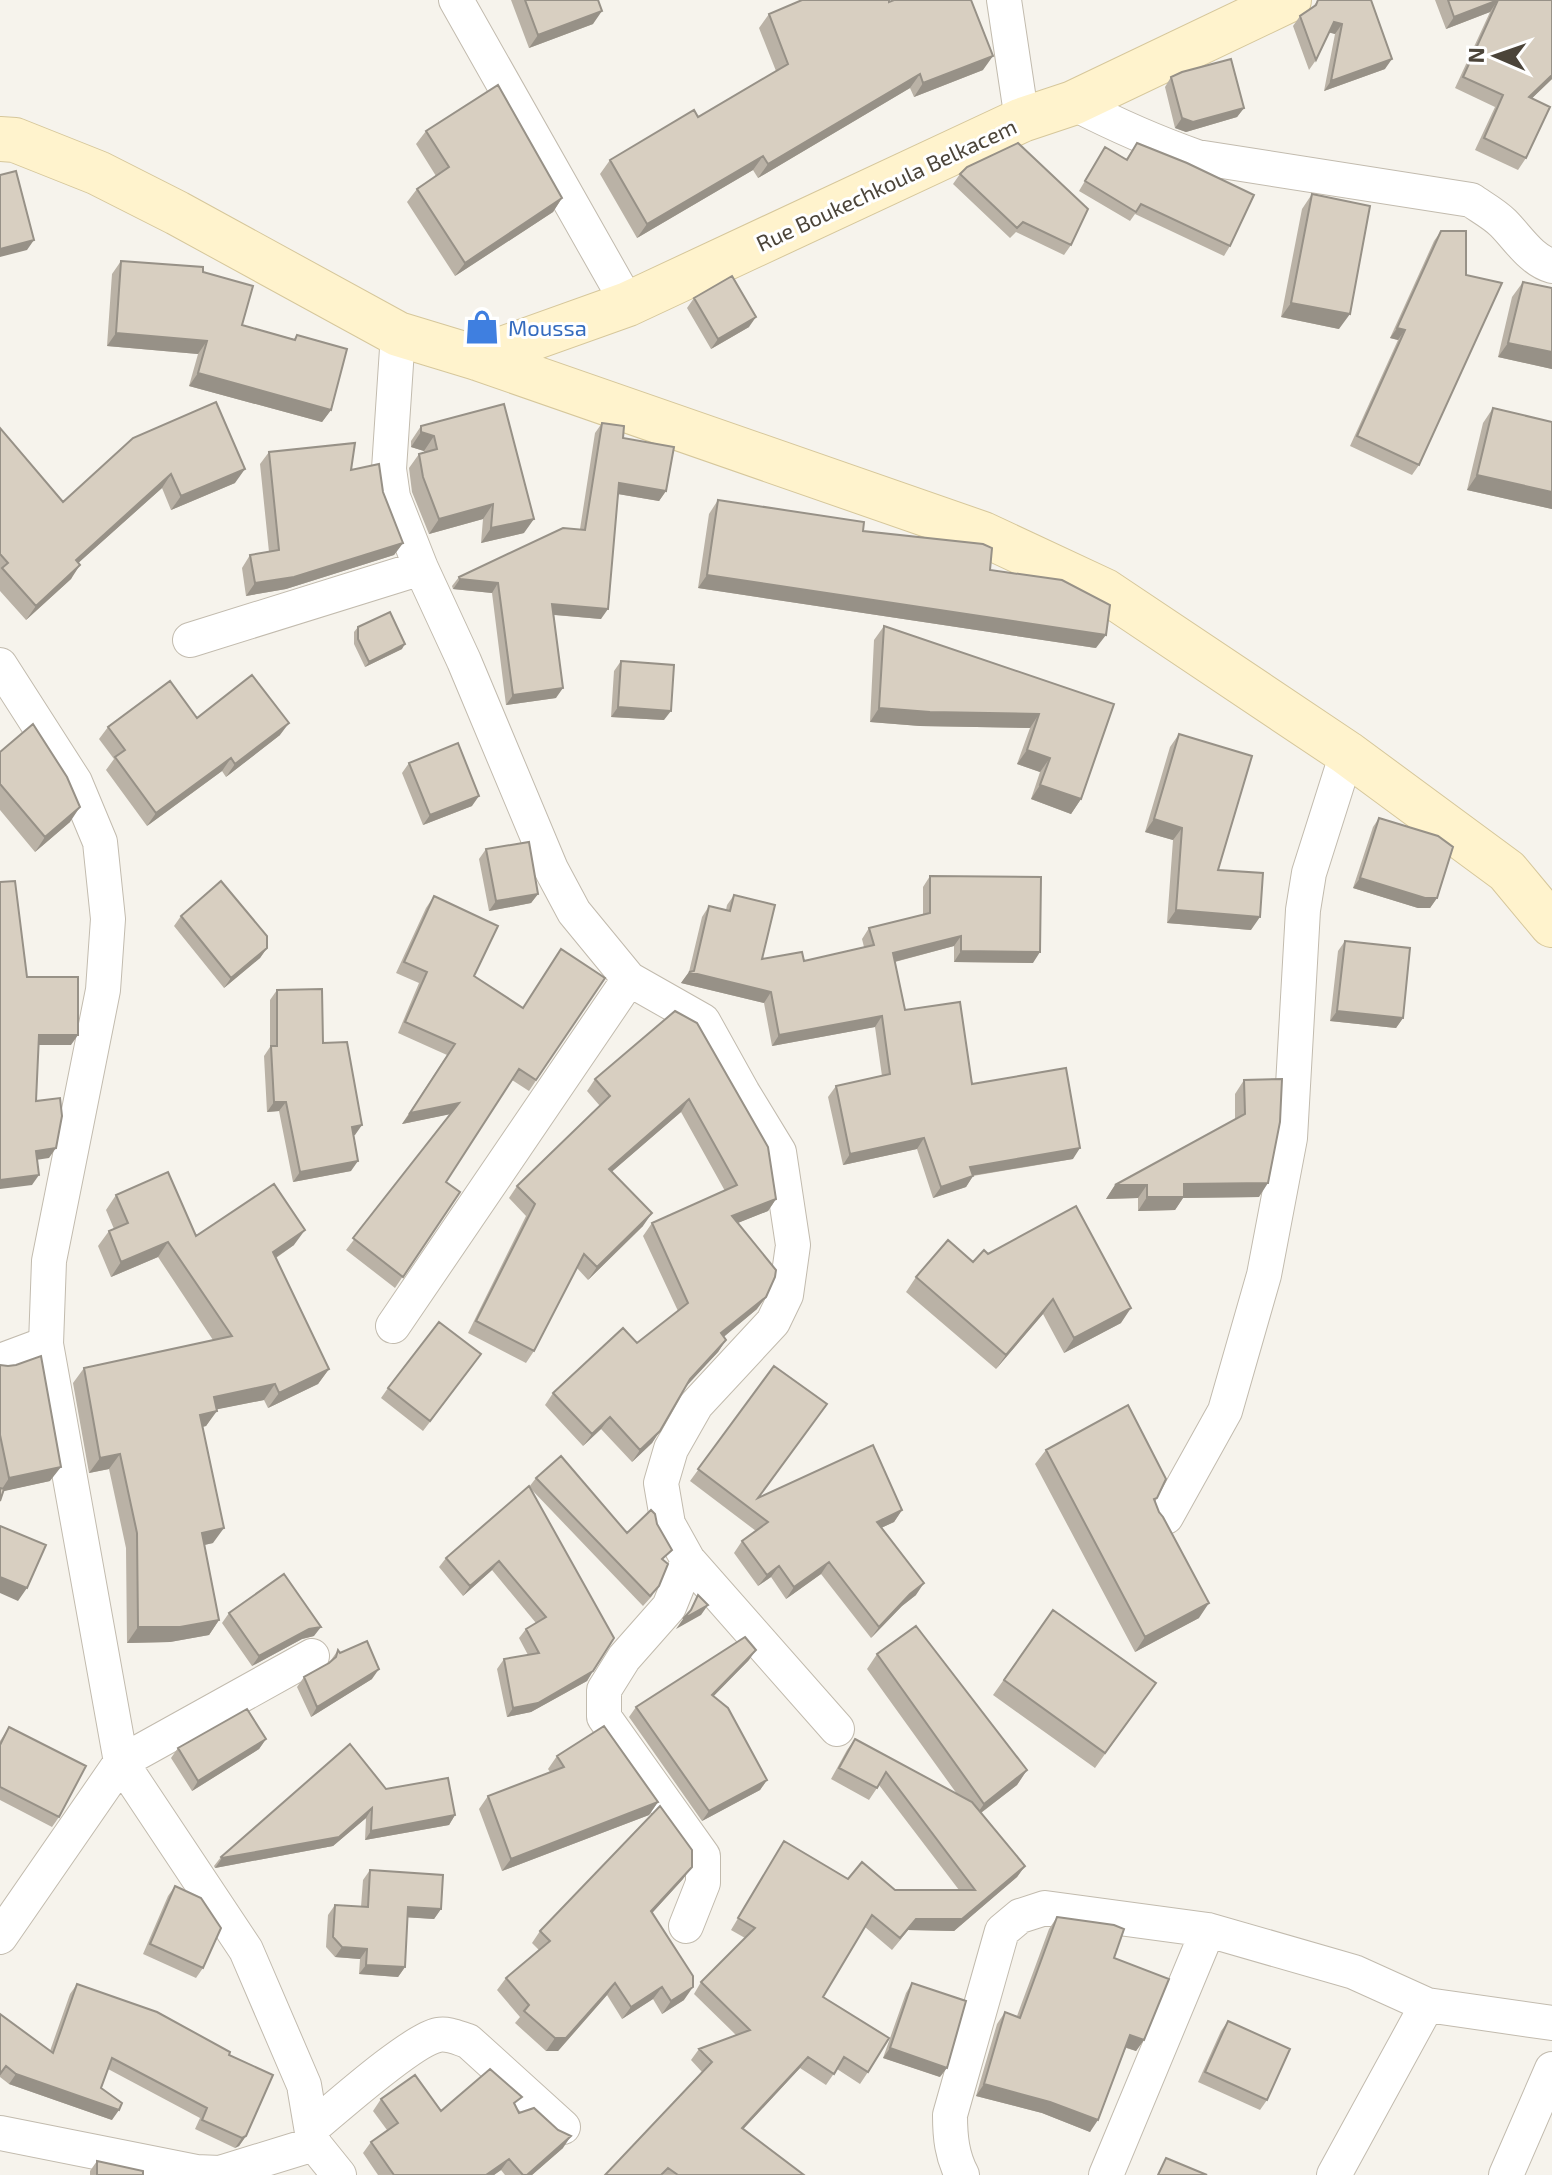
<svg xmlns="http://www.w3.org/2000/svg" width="1552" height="2175" viewBox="0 0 1552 2175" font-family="'Exo 2',sans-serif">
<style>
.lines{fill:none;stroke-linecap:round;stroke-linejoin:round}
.street-casing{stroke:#c2bbae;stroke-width:36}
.secondary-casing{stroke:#d6c79b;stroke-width:46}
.street{stroke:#fff;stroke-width:34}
.secondary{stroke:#fff3cd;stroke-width:44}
.wall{fill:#bab2a6}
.shaded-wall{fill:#979187}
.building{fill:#d8cfc1;stroke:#979187;stroke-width:2}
.labels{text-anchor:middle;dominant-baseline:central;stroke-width:6;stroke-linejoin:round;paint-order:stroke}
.street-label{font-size:22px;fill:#4b4439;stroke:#fff}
.shop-label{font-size:22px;fill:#366cbe;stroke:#fff;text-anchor:start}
</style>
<rect width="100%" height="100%" fill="#f6f3ec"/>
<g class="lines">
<g class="street-casing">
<path id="street" d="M456,0L628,304
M1004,0L1022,120
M1073,103C1114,124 1154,142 1197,157L1471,200C1481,207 1494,214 1503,223C1518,238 1531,260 1552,266
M190,640L421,568
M0,665L75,782L100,842L108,919L103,990L49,1261L46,1344L121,1762L0,1937
M629,979L703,1021L743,1093L779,1152L793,1245L786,1295L773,1322L696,1405L671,1449L661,1483L668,1524L688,1560L669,1607L624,1658L604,1690V1717L703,1856V1883L686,1926
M393,1326L629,979L574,912L551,869L464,661L421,568L393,497L389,469L398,334
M0,1361L46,1344
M1166,1517L1225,1411L1264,1275L1290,1138L1303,910L1309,873L1347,753
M688,1560L837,1729
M312,1656L121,1762L246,1950L304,2085L314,2144
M313,2127C337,2107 412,2040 438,2035C448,2033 458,2038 468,2041L563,2127
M0,2133L196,2172L220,2173L314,2144L339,2175
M962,2175C952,2156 950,2137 950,2115L1002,1931L1020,1916L1045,1908L1208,1930L1354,1972L1427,2005L1552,2023
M1106,2175L1208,1930
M1334,2175L1427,2005
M1506,2175L1552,2069"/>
</g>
<g class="secondary-casing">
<path id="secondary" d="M0,139L15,140L98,173L177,213L398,334L477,358L983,534L1105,591L1347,753L1507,871L1552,925
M477,358L628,304L1022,120L1073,103L1289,0"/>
</g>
<use href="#street" class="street"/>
<use href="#secondary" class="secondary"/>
</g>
<path class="wall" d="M511,0H598L593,24L529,48Z
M1318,0L1385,69L1324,91L1335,34L1329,32L1316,60L1309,70L1293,26L1300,16L1313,7Z
M1435,0H1552V79L1532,98L1526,158L1518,170L1475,150L1495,107L1455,88L1490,12L1446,29Z
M889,2L983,70L914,97L910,88L758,178L753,170L637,238L600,174L610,160L698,117L776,71L759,28L769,14Z
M1171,77L1244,108L1237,117L1186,132L1175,128L1165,87Z
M426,131L562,198L553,212L455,276L407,202L417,189L436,176L416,144Z
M1137,143L1230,246L1224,256L1135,214L1130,221L1079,191L1105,147L1126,159Z
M960,174L1071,245L1064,255L1016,232L1010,238L953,184Z
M1312,194L1339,329L1281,317L1302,209Z
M1441,231L1419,465L1412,475L1350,446L1398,340L1390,338L1434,241Z
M121,261L203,272L242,325L294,339L297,335L331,410L322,422L189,386L198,354L107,346L112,274Z
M1523,282L1552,288V369L1498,357L1512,297Z
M694,298L749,327L711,349L687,308Z
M504,404L524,533L481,543L483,519L429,534L412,492L409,468L419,454L424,453V451L411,447V441L421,426Z
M1493,408L1552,422V509L1467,490L1483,423Z
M602,423L623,438L666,491L659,501L618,494L601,619L554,615L556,698L506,705L492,593L453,589L452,586L459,577L580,529L595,433Z
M0,428L63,502L133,438L235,483L171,510L162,488L78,563L71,579L26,620L0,591Z
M269,452L351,470L403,543L394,555L286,589L246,596L242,568L250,555L269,552L260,464Z
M718,500L863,531L990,570L1096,648L698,588L709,514Z
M884,626L1114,704L1081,799L1071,814L1031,799L1040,772L1017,764L1030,728L920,726L870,722L874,640Z
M358,627L402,649L365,667L354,644V632Z
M621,661L664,720L611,717L614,671Z
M197,718L280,735L226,777L222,771L147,826L106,770L114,759L99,739L108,727Z
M1179,734L1218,870L1251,930L1167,923L1173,840L1145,832L1170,747Z
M0,752L70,822L35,852L0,810Z
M409,763L472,806L423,825L402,773Z
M1379,818L1437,898L1430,908H1418L1353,888L1373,827Z
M486,849L538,894L531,903L489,911L479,859Z
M930,876L1033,963L954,962V946L895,962L905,1010L972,1084L1073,1159L973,1176L966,1187L933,1198L917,1149L843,1165L828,1097L836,1086L882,1076L875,1027L772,1046L764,1003L681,983L689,972L702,917L709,906L726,910L727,905L734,895L762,959L804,961L864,947L862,939L869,928L923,915V887Z
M434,896L474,976L523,1008L605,978L529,1091L512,1080L446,1182L460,1192L395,1288L346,1250L450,1114L402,1124L447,1055L398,1033L419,983L396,973L426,908Z
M181,916L267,948L260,958L224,988L174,926Z
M1345,941L1403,1018L1396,1028L1330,1021L1338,951Z
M277,990L323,1043L362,1125L353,1135L351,1171L293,1182L279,1111L267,1112L264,1056L270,1047V1000Z
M675,1011L776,1199L768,1211L737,1223L757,1309L724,1336L726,1340L718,1352L685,1387L652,1443L632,1462L601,1429L583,1446L545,1405L553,1393L637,1343L678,1311L643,1236L652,1223L725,1191L681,1112L611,1172L643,1226L588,1280L577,1268L534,1351L526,1363L468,1333L526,1216L509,1198L517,1186L600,1106L587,1091L595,1079Z
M1244,1080L1259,1197L1183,1198L1175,1210L1138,1211V1198L1106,1199L1115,1185L1235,1120V1094Z
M116,1195L196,1236L294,1245L276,1258L329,1369L318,1384L268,1408L264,1400L217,1409L206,1426L202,1427L213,1543L204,1545L219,1620L209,1635L170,1642L127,1643L126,1548L109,1469L89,1473L73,1383L84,1368L213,1340L158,1257L111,1277L98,1246L109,1231L114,1229L106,1210Z
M988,1254L1121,1323L1064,1353L1043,1314L996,1369L906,1292L916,1277L973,1262Z
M474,1364L423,1431L381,1398L388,1388Z
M0,1365L50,1481L3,1491L0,1501Z
M774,1366L758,1498L902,1510L894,1522L881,1528L916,1595L902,1606L871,1638L821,1574L786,1599L771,1577L758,1586L734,1553L742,1541L756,1531L690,1481Z
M1046,1450L1157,1498L1155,1501L1199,1618L1135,1652L1035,1464Z
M536,1478L627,1533L664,1561L652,1596L643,1606L531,1489L593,1671L587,1681L531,1712L507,1717L497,1669L504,1659L528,1655L519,1638L526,1629L536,1623L492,1570L463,1596L439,1567L446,1558L529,1487Z
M1053,1610L1156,1683L1095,1768L993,1695Z
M229,1613L314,1636L302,1639L252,1666L222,1623Z
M338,1650L372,1679L311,1717L297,1687L304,1677L329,1663Z
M877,1654L1027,1770L1017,1785L981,1813L1025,1866L1017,1877L954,1931L908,1930L892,1950L865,1927L823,1997L868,2072L860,2084L837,2069L826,2085L800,2068L743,2129L804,2175H605L702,2072L691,2060L699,2049L736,2035L694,1994L701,1982L745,1938L731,1930L784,1841L848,1879L895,1890H959L879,1785L869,1800L831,1779L847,1750L855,1739L957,1794L867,1669Z
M749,1660L713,1696L767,1780L760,1790L702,1821L629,1717L636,1707Z
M9,1727L59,1817L52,1827L0,1800V1741Z
M266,1739L259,1749L192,1791L171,1758L178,1748Z
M557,1756L658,1802L649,1815L502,1871L479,1809L488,1796L550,1772L548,1769Z
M386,1789L455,1815L449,1825L365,1840L366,1818L333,1846L215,1868L214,1866L221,1857Z
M370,1870L441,1909L434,1919L407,1917L405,1967L398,1977L359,1974L360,1959L335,1957L326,1947L328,1915L335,1905L361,1907L363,1880Z
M683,1879L652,1913L684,2000L662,2014L653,1999L622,2019L607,1995L558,2051H546L515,2023L520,2017L497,1990L506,1978L539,1950L532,1943L540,1931Z
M175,1886L203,1968L196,1978L143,1954L168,1896Z
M1057,1917L1114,1958L1144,2040L1136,2051L1126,2048L1090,2132L1042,2113L976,2096L997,2024L1005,2012L1017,2016L1049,1929Z
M912,1983L940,2077L883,2058L906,1993Z
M77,1984L229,2055L246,2136L239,2146L235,2148L195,2129L200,2118L108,2069L101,2088L112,2120L9,2084L0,2077V2014L50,2051L70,1994Z
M1228,2021L1267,2100L1260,2110L1198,2082L1221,2031Z
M381,2099L441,2111L515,2106L519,2113L563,2148L532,2175H505L501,2170L494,2175H378L363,2153L371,2142L387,2130L373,2111Z
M97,2161L143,2175H90V2171Z"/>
<path class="shaded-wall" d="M1498,0L1490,12L1446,29L1454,17Z
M602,11L593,24L529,48L538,35Z
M1334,22L1342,24L1335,34L1327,32Z
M993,56L983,70L914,97L923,83Z
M1392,59L1385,69L1324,91L1331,81Z
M920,74L910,88L758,178L768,164Z
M1552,75V79L1521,109L1529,97Z
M1244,108L1237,117L1186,132L1175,128L1182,118Z
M763,156L753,170L637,238L647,224Z
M562,198L553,212L455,276L465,263Z
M34,240L27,250L0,257V249Z
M1291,303L1350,314L1339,329L1281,317Z
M756,317L749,327L711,349L718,339Z
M1397,328L1405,330L1398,340L1390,338Z
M116,333L207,341L198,354L107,346Z
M1508,343L1552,352V369L1498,357Z
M198,373L331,410L322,422L189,386Z
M421,432L434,436L424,451L411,447Z
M245,469L235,483L171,510L181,496Z
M171,474L162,488L66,574L76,560Z
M1477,475L1552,492V509L1467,490Z
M619,483L666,491L659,501L612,493Z
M493,504L483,519L429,534L439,519Z
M534,519L524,533L481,543L491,528Z
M403,543L394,555L286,589L246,596L255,583Z
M80,565L71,579L26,620L36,606Z
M707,575L1106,635L1096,648L698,588Z
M460,579L498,583L492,593L453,589Z
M552,604L608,609L601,619L545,614Z
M405,644L402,649L365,667L369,662Z
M563,688L556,698L506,705L513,695Z
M618,707L671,711L664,720L611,717Z
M879,708L1039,714L1030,728L920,726L870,722Z
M289,723L280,735L226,777L235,764Z
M1027,750L1050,758L1040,772L1017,764Z
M231,758L222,771L147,826L156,813Z
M1040,785L1081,799L1071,814L1031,799Z
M479,796L472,806L423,825L430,815Z
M80,807L70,822L35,852L45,837Z
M1154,819L1182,828L1173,840L1145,832Z
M1360,878L1437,898L1430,908H1418L1353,888Z
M538,894L531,903L489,911L496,901Z
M1176,910L1260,917L1251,930L1167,923Z
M961,936L954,946L886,964L893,953Z
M267,948L260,958L224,988L231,978Z
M961,951L1040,952L1033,963L954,962Z
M689,972L771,992L764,1003L681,983Z
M1337,1011L1403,1018L1396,1028L1330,1021Z
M882,1016L875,1027L772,1046L779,1035Z
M39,1035H78L71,1045H32Z
M689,1099L681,1112L600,1182L609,1169Z
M274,1102H286L279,1111L267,1112Z
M459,1103L451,1114L402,1124L410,1113Z
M362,1125L355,1135L345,1137L352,1127Z
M924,1138L917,1149L843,1165L850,1154Z
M56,1148L49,1158L29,1161L36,1151Z
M1080,1148L1073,1159L963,1177L970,1167Z
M358,1161L351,1171L293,1182L300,1172Z
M39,1175L32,1185L0,1189V1180Z
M973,1176L966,1187L933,1198L941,1187Z
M1268,1183L1259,1197L1183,1198L1175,1210L1138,1211L1147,1197L1184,1184Z
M1115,1185H1147L1138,1198L1106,1199Z
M776,1199L768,1211L723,1229L732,1216Z
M652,1213L643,1226L588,1280L597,1267Z
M305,1230L294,1245L262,1267L273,1252Z
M168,1242L158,1257L111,1277L121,1262Z
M766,1297L757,1309L713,1346L721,1333Z
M1053,1299L1043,1314L996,1369L1006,1355Z
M1131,1308L1121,1323L1064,1353L1074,1338Z
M726,1340L718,1352L681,1392L690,1379Z
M329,1369L318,1384L268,1408L279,1393Z
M275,1384L264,1400L204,1412L214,1397Z
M217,1411L206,1426L189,1430L200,1415Z
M610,1417L601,1429L583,1446L592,1434Z
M660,1431L652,1443L632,1462L640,1450Z
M120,1454L109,1469L89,1473L100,1458Z
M61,1467L50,1481L0,1492L9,1478Z
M902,1510L894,1522L868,1534L877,1522Z
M224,1528L213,1543L191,1548L202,1533Z
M499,1561L492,1570L463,1596L470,1586Z
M829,1562L821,1574L786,1599L794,1587Z
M779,1566L771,1577L758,1586L767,1575Z
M0,1577L27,1588L18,1601L0,1593Z
M924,1583L916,1595L902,1606L871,1638L879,1627L910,1594Z
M1209,1603L1199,1618L1135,1652L1145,1637Z
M708,1605L701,1615L676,1629L683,1619Z
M219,1620L209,1635L170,1642L127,1643L138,1627Z
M321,1627L314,1636L302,1639L252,1666L259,1656L309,1629Z
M756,1650L749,1660L705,1705L712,1695Z
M379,1669L372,1679L311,1717L317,1707Z
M593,1671L587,1681L531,1712L507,1717L513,1708Z
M266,1739L259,1749L192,1791L198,1781Z
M1027,1770L1017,1785L974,1818L984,1804Z
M767,1780L760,1790L702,1821L709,1811Z
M658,1802L649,1815L502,1871L511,1859Z
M372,1808L366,1818L333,1846L215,1868L222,1858Z
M455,1815L449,1825L365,1840L371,1831Z
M1025,1866L1017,1877L954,1931L908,1930L892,1950L916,1919Z
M692,1867L683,1879L643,1923L651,1911Z
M408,1907L441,1909L434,1919L401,1917Z
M342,1947L367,1949L360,1959L335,1957Z
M366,1965L405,1967L398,1977L359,1974Z
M615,1983L607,1995L558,2051H546L555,2038Z
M662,1987L653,1999L622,2019L631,2007Z
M693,1987L684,2000L662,2014L671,2001Z
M1130,2035L1144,2040L1136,2051L1122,2046Z
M890,2048L947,2068L940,2077L883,2058Z
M808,2057L800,2068L734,2139L742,2128Z
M16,2074L119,2110L112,2120L9,2084Z
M984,2084L1050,2102L1098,2120L1090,2132L1042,2113L976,2096Z
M246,2136L239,2146L235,2148L242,2138Z
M571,2136L563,2148L532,2175H527Z
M509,2159L501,2170L494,2175H486Z"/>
<path class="building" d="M525,0H598L602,11L538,35Z
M802,0H889V2L894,0H971L993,56L923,83L920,74L768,164L763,156L647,224L610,160L694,110L698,117L788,64L769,14Z
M1318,0H1371L1392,59L1331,81L1342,24L1334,22L1316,60L1300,16L1316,5Z
M1448,0H1552V75L1529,97L1550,107L1526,158L1484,138L1503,95L1463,77L1498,0L1454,17Z
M1231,59L1244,108L1193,122L1182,118L1171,77L1182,72Z
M498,85L562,198L465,263L417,189L449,167L426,131Z
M1018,143L1088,209L1071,245L1023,222L1017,228L960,174L967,167Z
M1137,143L1187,163L1254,195L1230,246L1141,204L1136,212L1085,181L1105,147L1127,160Z
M16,171L34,240L0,249V175Z
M1312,194L1370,206L1350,314L1291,303Z
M1441,231H1466V275L1502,283L1419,465L1357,436L1405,330L1397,328Z
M121,261L203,267V272L253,286L242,325L295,340L297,335L347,349L331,410L198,373L207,341L116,333Z
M732,276L756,317L718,339L694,298Z
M1523,282L1552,288V352L1508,343Z
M216,402L245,469L181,496L171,474L76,560L80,565L36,606L2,568L8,563L0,554V428L63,502L133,438Z
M504,404L534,519L491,528L493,504L439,519L423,477L419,454L437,449L434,436L421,432V426Z
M1493,408L1552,422V492L1477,475Z
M602,423L624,426L623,438L674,447L666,491L619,483L608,609L552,604L563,688L513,695L498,583L460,579L459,577L563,528L585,530Z
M355,443L351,470L379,464L383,492L403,543L294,577L255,583L250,555L279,550L269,452Z
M718,500L864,522L863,531L983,544L992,548L990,570L1062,580L1110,605L1106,635L707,575Z
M390,612L405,644L369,662L358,639V627Z
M884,626L1114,704L1081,799L1040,785L1050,758L1027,750L1039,714L930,712L879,708Z
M621,661L674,665L671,711L618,707Z
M252,675L289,723L235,764L231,758L156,813L115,757L125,750L108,727L170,681L197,718Z
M33,724L67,777L80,807L45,837L0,784V752Z
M1179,734L1252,756L1218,870L1263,873L1260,917L1176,910L1182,828L1154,819Z
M458,743L479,796L430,815L409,763Z
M1379,818L1438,836L1453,847L1437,898H1425L1360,878Z
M529,842L538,894L496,901L486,849Z
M930,876L1041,877L1040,952L961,951V936L893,953L905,1010L960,1002L972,1084L1066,1068L1080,1148L970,1167L973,1176L941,1187L924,1138L850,1154L836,1086L890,1074L882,1016L779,1035L771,992L689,972L694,971L709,906L730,911L734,895L775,905L762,959L802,952L804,961L874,945L869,928L930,913Z
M15,881L27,977H78V1035H39L36,1101L60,1098L62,1116L56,1148L36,1151L39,1175L0,1180V882Z
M221,881L267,936V948L231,978L181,916Z
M434,896L498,926L474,976L523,1008L561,949L605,978L536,1080L519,1069L446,1182L460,1192L403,1277L353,1238L459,1103L410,1113L455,1044L405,1022L427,972L404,962Z
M1345,941L1410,948L1403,1018L1337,1011Z
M322,989L323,1043L347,1042L362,1125L352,1127L358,1161L300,1172L286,1102H274L271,1046H277V990Z
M675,1011L697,1023L768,1147L776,1199L732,1216L776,1270L775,1277L766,1297L721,1333L726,1340L690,1379L660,1431L640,1450L610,1417L592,1434L553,1393L623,1328L637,1343L688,1303L652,1223L737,1185L689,1099L609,1169L652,1213L597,1267L584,1254L534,1351L476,1321L535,1204L517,1186L610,1096L595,1079Z
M1282,1079L1280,1122L1268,1183L1184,1184V1197H1147V1185H1115L1245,1114L1244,1080Z
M168,1172L196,1236L274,1184L305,1230L273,1252L329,1369L279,1393L275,1384L214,1397L217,1411L200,1415L224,1528L202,1533L219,1620L180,1627H138L137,1533L120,1454L100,1458L84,1368L232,1336L168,1242L121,1262L109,1231L128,1223L116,1195Z
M1076,1206L1131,1308L1074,1338L1053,1299L1006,1355L916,1277L948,1240L973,1262L984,1250L988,1254Z
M439,1322L481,1354L430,1421L388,1388Z
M41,1356L61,1467L9,1478L0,1435V1365L8,1366L16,1365Z
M774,1366L827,1404L758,1498L873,1445L902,1510L877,1522L924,1583L910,1594L879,1627L829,1562L794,1587L779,1566L767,1575L742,1541L768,1522L698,1469Z
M1128,1405L1166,1479L1157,1498L1154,1499L1159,1512L1163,1517L1209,1603L1145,1637L1046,1450Z
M561,1456L627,1533L651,1510L655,1514L657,1524L672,1550L662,1559L668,1564L659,1586L650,1596L536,1478Z
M529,1486L614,1638L593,1671L538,1703L513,1708L504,1659L539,1653L526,1629L546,1617L499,1561L470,1586L446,1558Z
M0,1488L4,1489L0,1501Z
M0,1526L46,1545L27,1588L0,1577Z
M284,1574L321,1627L309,1629L259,1656L229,1613Z
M698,1595L708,1605L683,1619L691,1610Z
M1053,1610L1156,1683L1105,1753L1004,1680Z
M916,1626L1027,1770L984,1804L877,1654Z
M745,1637L756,1650L712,1695L728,1708L767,1780L709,1811L636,1707Z
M367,1641L379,1669L317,1707L304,1677L329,1663L336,1657L338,1650L340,1653Z
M247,1709L266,1739L198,1781L178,1748Z
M604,1726L658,1802L511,1859L488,1796L564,1767L557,1756Z
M9,1727L86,1766L59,1817L0,1787V1745Z
M855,1739L972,1802L1025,1866L962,1919H916L900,1938L872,1915L823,1997L889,2038L868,2072L844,2057L834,2074L808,2057L742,2128L804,2175H678L668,2168L661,2175H605L712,2062L699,2049L750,2030L701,1982L755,1928L738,1918L784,1841L848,1879L862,1862L895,1890H975L886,1772L877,1788L839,1768Z
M350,1744L386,1789L448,1778L455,1815L371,1831L372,1808L339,1837L222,1858L221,1857Z
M660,1806L692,1850V1867L651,1911L693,1976V1987L671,2001L662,1987L631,2007L615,1983L566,2038H555L524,2011L529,2005L506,1978L550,1941L540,1931Z
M370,1870L443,1875L441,1909L408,1907L405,1967L366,1965L367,1949L342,1947L333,1937L335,1905L368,1907Z
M175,1886L201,1898L221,1928L203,1968L150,1944Z
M1057,1917L1114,1925L1124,1929L1114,1958L1169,1979L1144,2040L1130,2035L1098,2120L1050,2102L984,2084L1005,2012L1020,2018Z
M912,1983L966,2001L947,2068L890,2048Z
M77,1984L157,2012L230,2052L229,2055L273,2075L246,2136L242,2138L202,2120L207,2108L112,2058L101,2088L122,2103L119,2110L16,2074L6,2066L0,2074V2014L53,2053Z
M1228,2021L1290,2049L1267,2100L1205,2072Z
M490,2069L522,2097L514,2103L519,2113L534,2108L558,2130L571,2136L527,2175H523L509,2159L486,2175H394L371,2142L398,2123L381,2099L415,2075L441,2111Z
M1166,2158L1207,2175H1158Z
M97,2161L143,2171V2175H97Z"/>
<defs>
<g id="shop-bare" transform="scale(2.76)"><path d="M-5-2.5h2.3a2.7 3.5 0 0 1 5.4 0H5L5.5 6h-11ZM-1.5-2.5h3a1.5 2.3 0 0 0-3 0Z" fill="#3f7fe0" stroke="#fff" stroke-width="2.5" paint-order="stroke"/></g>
</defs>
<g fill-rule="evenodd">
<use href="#shop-bare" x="482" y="327"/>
</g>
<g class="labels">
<g class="street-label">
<text transform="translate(886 184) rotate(-25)">Rue Boukechkoula Belkacem</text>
</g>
<g class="shop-label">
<text x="508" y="327">Moussa</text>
</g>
</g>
<g transform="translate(1496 56) rotate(272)" stroke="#ffffff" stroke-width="6" paint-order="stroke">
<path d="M0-6L14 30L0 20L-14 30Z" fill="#4b4439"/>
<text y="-12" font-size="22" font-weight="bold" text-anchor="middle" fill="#4b4439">N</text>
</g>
</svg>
